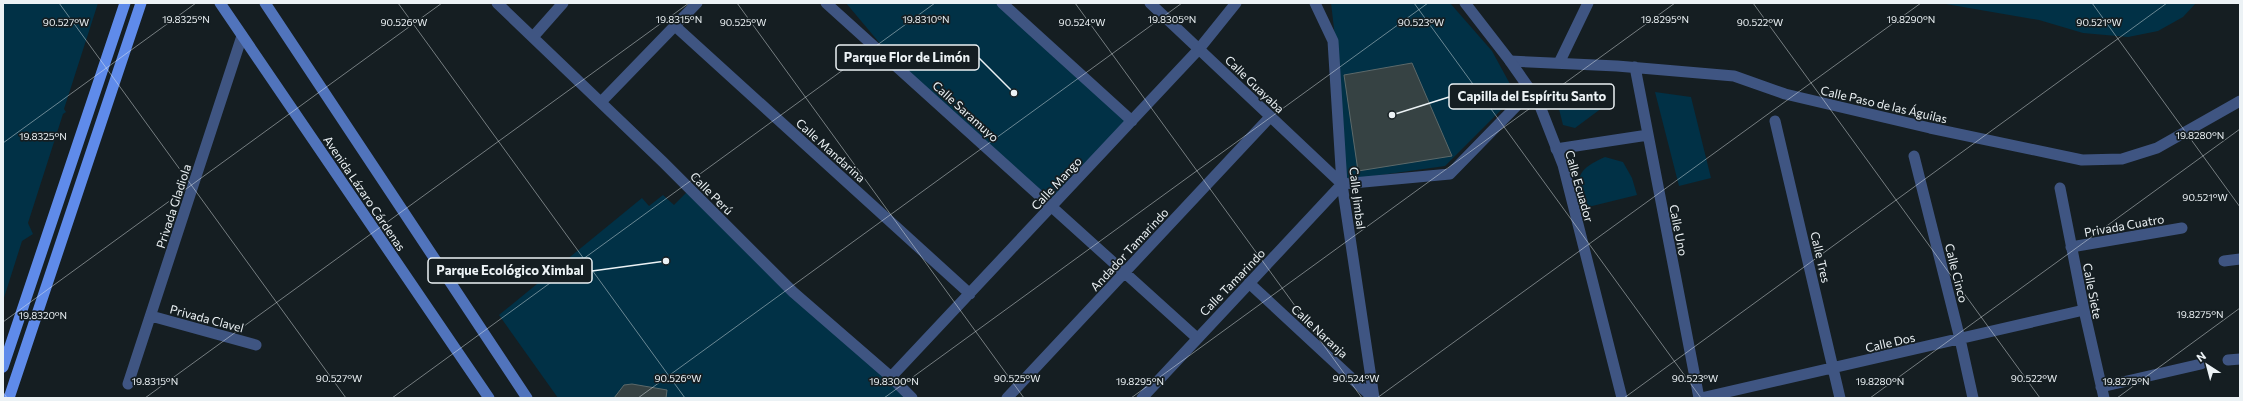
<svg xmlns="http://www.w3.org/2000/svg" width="2243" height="401" viewBox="0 0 2243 401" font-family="Commissioner,sans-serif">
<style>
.green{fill:#013146}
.building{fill:#364243;stroke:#5c696a}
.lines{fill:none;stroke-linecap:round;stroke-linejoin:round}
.minor{stroke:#3f5582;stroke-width:11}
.tertiary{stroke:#3f5582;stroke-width:11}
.secondary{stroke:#5174bc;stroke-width:11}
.primary{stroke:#5f8bea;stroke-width:11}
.ticks{fill:none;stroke:#ecf2f5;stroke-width:1;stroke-opacity:0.45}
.labels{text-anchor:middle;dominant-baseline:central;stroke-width:3.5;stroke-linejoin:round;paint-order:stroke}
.street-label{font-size:12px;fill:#ecf2f5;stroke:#151e22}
.ticks-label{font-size:10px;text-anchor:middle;fill:#ecf2f5;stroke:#151e22;stroke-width:3.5;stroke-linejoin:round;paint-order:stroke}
.leader{fill:none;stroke:#ecf2f5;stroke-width:1.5}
.callout-dot{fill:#ecf2f5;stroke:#151e22;stroke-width:1.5}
.callout{fill:#151e22;stroke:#ecf2f5;stroke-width:1.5}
.callout-label{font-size:13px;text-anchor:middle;font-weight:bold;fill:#ecf2f5}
</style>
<rect width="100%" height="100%" fill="#151e22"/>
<path class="green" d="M3,3H98L64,109L66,112L63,114L28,223L33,234L22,241L3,301Z
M846,3H1000L1129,121L1053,201L898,65Z
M1331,3H1450L1492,51L1516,95L1445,166L1345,180L1339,71Z
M1940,3H2196L2183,17L2158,31L2128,37L2083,33L2039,20Z
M1560,87L1604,89L1612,98L1610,102L1575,128L1563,125L1557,101Z
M1655,92L1691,97L1711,178L1679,186Z
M1605,157L1623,162L1632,178L1637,195L1580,209C1578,177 1574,171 1605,157Z
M690,189L911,398H558L499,315L642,198L649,206L663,195L674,205Z"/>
<path class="building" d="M1412,63L1452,156L1358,171L1344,75Z
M632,384L667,390L666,398H614L624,385Z"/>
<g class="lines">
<path class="minor" d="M497,3L663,162L793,292L891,377L912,398
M826,3L1197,338
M1002,3L1132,121
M1150,3L1342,184
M1315,3L1333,41L1342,184L1374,398
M675,26L970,294
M533,37L563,3
M1510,61L1617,66L1734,76L1785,94L1930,128L2082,160L2122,159L2157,148L2240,101
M1559,63L1588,3
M1635,67L1699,398
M601,102L697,3
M1775,121L1840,398
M1556,149L1648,135
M1914,156L1960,339L1973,398
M1342,184L1450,174L1531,91
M2060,188L2084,310L2104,398
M2071,247L2182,228
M2224,261L2240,259
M1249,283L1373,398
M151,316L256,345
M2228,360L2240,359
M891,377L1199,49L1236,3
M128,384L242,36
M2101,387L2201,364
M1007,398L1270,117
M1142,398L1342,184
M1701,398L2084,310"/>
<path class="tertiary" d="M1465,3L1510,61L1538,101L1563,165L1622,398"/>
<path class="secondary" d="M220,3L489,398
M265,3L527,398"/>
<path class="primary" d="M3,367L125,3
M9,398L141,3"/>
</g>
<path class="ticks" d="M59,3L346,398M398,3L685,398M737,3L1024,398M1075,3L1362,398M1414,3L1701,398M1753,3L2040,398M2092,3L2240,207M3,143L196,3M3,322L442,3M3,392L7,398M145,398L689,3M392,398L935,3M638,398L1182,3M884,398L1428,3M1131,398L1675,3M1377,398L1921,3M1624,398L2167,3M1870,398L2240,129M2117,398L2240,308"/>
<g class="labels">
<g class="street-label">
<text transform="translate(1255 84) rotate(44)">Calle Guayaba</text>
<text transform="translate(1884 104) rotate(13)">Calle Paso de las Águilas</text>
<text transform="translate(966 111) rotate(42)">Calle Saramuyo</text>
<text transform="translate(831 150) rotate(42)">Calle Mandarina</text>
<text transform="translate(1056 183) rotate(-47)">Calle Mango</text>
<text transform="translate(1580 186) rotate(74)">Calle Ecuador</text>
<text transform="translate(365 193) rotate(56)">Avenida Lázaro Cárdenas</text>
<text transform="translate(712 193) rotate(45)">Calle Perú</text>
<text transform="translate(1358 198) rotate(83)">Calle Jimbal</text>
<text transform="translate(173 206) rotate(-72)">Privada Gladiola</text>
<text transform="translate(2124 225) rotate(-10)">Privada Cuatro</text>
<text transform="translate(1679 230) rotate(79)">Calle Uno</text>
<text transform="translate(1129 249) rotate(-47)">Andador Tamarindo</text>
<text transform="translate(1821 257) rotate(77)">Calle Tres</text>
<text transform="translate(1957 273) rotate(76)">Calle Cinco</text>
<text transform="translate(1232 282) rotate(-46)">Calle Tamarindo</text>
<text transform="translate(2093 291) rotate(79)">Calle Siete</text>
<text transform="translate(207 318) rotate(15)">Privada Clavel</text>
<text transform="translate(1320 331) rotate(43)">Calle Naranja</text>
<text transform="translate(1890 342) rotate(-13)">Calle Dos</text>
</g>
</g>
<g class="ticks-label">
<text x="186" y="23">19.8325°N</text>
<text x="679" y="23">19.8315°N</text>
<text x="926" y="23">19.8310°N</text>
<text x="1172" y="23">19.8305°N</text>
<text x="1665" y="23">19.8295°N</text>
<text x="1911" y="23">19.8290°N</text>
<text x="1421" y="26">90.523°W</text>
<text x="66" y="26">90.527°W</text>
<text x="404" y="26">90.526°W</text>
<text x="743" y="26">90.525°W</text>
<text x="1082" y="26">90.524°W</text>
<text x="1760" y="26">90.522°W</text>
<text x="2099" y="26">90.521°W</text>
<text x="2200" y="139">19.8280°N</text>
<text x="43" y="140">19.8325°N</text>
<text x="2205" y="201">90.521°W</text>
<text x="2200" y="318">19.8275°N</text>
<text x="43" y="319">19.8320°N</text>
<text x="339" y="382">90.527°W</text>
<text x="678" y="382">90.526°W</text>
<text x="1017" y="382">90.525°W</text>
<text x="1356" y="382">90.524°W</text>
<text x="1695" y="382">90.523°W</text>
<text x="2034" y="382">90.522°W</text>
<text x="155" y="385">19.8315°N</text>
<text x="894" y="385">19.8300°N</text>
<text x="1140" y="385">19.8295°N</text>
<text x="1880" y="385">19.8280°N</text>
<text x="2126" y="385">19.8275°N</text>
</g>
<path class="leader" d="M1014 93L979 58M1392 115L1449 97M666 261L592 271"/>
<g class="callout-dot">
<circle cx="1014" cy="93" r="4"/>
<circle cx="1392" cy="115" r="4"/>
<circle cx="666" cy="261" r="4"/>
</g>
<g class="callout">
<rect x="836" y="45" width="143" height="25" rx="4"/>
<rect x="1449" y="84" width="165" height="25" rx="4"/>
<rect x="428" y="258" width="164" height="25" rx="4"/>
</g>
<g class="callout-label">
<text x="907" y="62">Parque Flor de Limón</text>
<text x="1532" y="101">Capilla del Espíritu Santo</text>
<text x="510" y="275">Parque Ecológico Ximbal</text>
</g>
<rect width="2243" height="401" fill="none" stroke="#ecf2f5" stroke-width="8"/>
<g transform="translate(2207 365) rotate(324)" stroke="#151e22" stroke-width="3" paint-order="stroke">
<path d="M0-3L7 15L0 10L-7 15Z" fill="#ecf2f5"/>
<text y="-6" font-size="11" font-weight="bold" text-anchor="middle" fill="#ecf2f5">N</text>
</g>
</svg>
